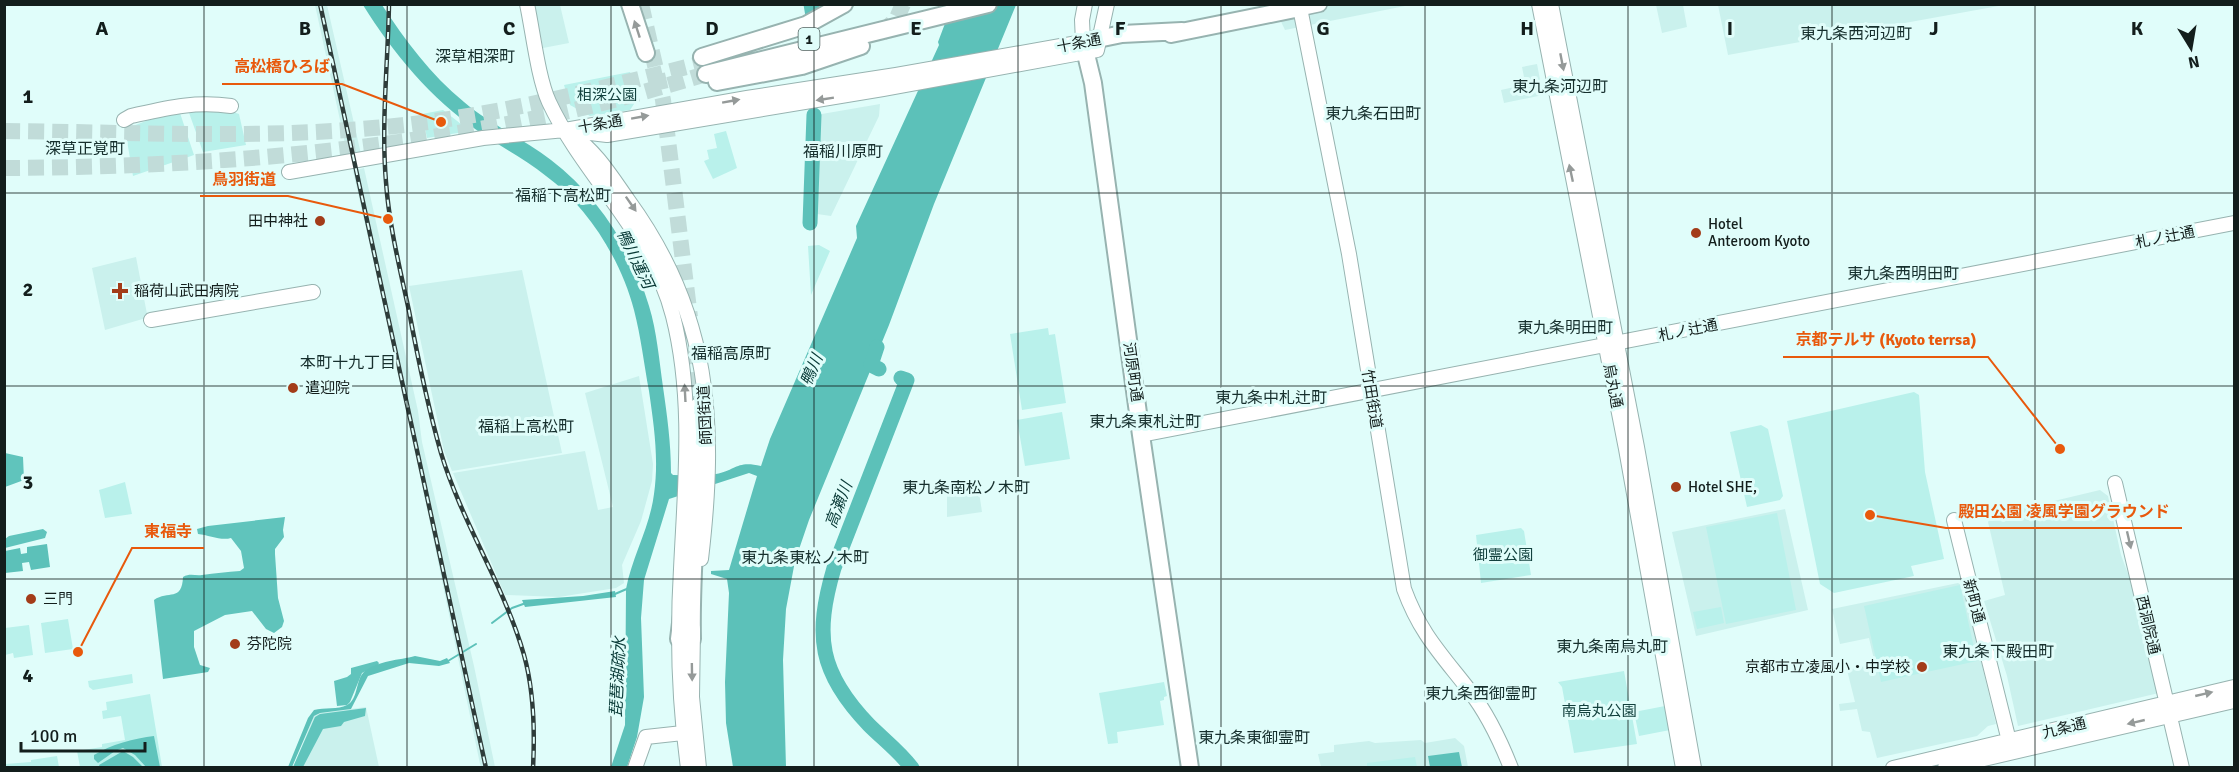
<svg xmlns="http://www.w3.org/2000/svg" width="2239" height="772" viewBox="0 0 2239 772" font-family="Signika,'Noto Sans JP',sans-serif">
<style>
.built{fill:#caf1ed}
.green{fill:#b9f1eb}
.forest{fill:#60c4bc}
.water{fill:#5cc1b9}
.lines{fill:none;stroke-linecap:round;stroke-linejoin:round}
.stream{stroke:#5cc1b9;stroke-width:2}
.river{stroke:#5cc1b9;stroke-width:15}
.highway-tunnel{stroke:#c1dcd9;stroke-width:16;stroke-dasharray:16 8;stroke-linecap:butt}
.secondary-casing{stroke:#97b3b0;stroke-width:16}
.primary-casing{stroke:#97b3b0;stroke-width:18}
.highway-casing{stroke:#97b3b0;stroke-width:20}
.secondary{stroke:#fff;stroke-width:14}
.primary{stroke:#fff;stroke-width:15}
.highway{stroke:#fff;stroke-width:16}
.rail-casing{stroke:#2e3c3a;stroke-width:4.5}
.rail{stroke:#e0fdfa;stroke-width:2;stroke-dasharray:7;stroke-linecap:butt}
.oneway{fill:#959a99}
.grid{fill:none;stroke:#131e1c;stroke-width:1.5;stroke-opacity:0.55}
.poi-dot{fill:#a33c19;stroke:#e0fdfa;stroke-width:2}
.labels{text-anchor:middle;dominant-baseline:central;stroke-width:6;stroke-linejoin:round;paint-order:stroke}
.shield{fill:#e0fdfa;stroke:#50615f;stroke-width:1.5}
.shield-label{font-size:14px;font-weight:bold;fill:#131e1c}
.street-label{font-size:15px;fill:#131e1c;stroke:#e0fdfa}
.park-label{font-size:15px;fill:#13413e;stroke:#e0fdfa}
.poi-label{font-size:15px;fill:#131e1c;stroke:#e0fdfa;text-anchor:start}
.neighbourhood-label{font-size:16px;fill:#162f2d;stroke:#e0fdfa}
.water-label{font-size:16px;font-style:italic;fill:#083936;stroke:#e0fdfa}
.grid-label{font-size:20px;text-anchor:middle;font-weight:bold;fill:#131e1c;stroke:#e0fdfa;stroke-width:6;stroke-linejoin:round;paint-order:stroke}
.leader{fill:none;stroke:#e8590c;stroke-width:2}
.callout-dot{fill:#e8590c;stroke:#e0fdfa;stroke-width:2}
.callout-label{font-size:16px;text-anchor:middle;font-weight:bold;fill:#e8590c;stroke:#e0fdfa;stroke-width:6;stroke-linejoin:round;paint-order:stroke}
</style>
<rect width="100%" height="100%" fill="#e0fdfa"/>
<path class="built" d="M315,5H327L361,154L348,157Z
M534,5H560L569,43L543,48Z
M1273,5H1410L1285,30Z
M1656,5H1683L1687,27L1662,33Z
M1718,5V4L2004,5L1728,55Z
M1537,64L1543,95L1504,103L1501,90L1519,86V84L1525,82L1522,67Z
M880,104L879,116L831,216L817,214L813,171L816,115Z
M364,168L418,411L422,442L474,666L495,767H481L480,764L400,378L353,171Z
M136,257L147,314L146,318L105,330L92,268Z
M522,270L562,453L452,471L444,451L409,286Z
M639,376L653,464L652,481L641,521L622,565L624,583L616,588L559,597L505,595L453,473L585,451L598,510L613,507L585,393Z
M977,478L982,512L947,517V482Z
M2100,490L2108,496L2121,555L2134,590L2159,693L2018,726L2007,676L1984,601L2005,595L1988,522L1992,516Z
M1785,509L1808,610L1696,636L1672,532Z
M1958,583L1963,586L1996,724L1988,726L1977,736L1877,758L1870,732L1862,731L1857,709L1840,711L1839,704L1855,702L1847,670L1875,664L1869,638L1840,644L1832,609Z
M366,707L379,767L293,768L314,716L320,713Z
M1455,738L1464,746L1468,767H1321L1318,754L1334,752V745L1369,741L1375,743L1421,740L1425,743Z"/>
<path class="green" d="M630,72L638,98L630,110L590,116L570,105L564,85Z
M214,106L239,114L246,145L203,152L188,110Z
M179,110L194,155L133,176L125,129L167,113Z
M443,110L470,131L427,138L422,114Z
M726,131L737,168L713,179L704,161L709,159L707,150L717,148L714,134Z
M819,245L830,251L811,295L808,246Z
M1048,328L1049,335L1055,334L1066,403L1022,410L1010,334Z
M1914,392L1919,395L1925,472L1944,559L1911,566L1914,576L1834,593L1820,584L1787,421Z
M1062,412L1070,459L1025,466L1017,420Z
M1761,425L1768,429L1783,496L1780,500L1747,507L1730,432Z
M125,482L132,514L105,518L99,490Z
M1777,513L1796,610L1726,624L1706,527Z
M1521,528L1524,531L1531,575L1481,583L1476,535Z
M1960,585L1977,661L1881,682L1864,606Z
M1721,607L1724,623L1697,629L1693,612Z
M68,619L73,649L45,653L41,623Z
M29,625L33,655L14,658L13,653L5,655V628Z
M1624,671L1637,744L1574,753L1562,687L1558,682Z
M132,674L133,683L93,690L89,687L88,681Z
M1164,682L1167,696L1164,697V700L1160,701L1164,725L1117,732L1118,743L1108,744L1099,693Z
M150,694L162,767H80L77,751L102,747V744L125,740L121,716L103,719L102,711L107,710L106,702Z
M1665,706L1670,730L1639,736L1634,712Z
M57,756L59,767H5V764L31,762V760Z
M1415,757L1417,767H1358L1367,766V763Z"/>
<path class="forest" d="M5,453L23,457L24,480L5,487Z
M285,517L283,530L284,537L275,549V554L278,598L284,621L282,627L274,633L266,629L252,611L225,615L194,631V647L200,665L210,668L208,672L163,679L154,600C168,590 182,602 183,577C190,573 195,576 202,575C215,573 227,572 240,571L244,568L241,551L231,538C221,541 209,535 198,534L197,529L208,526Z
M43,529L47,532L45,538L5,548V539L9,536Z
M377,661L379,663L378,665L362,673L350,702L347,705L337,706L334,681L347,677L351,674V668Z
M366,708L365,716L344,722L341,726L323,729L303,767H293L315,717L320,714Z
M154,736L160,767H146L135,755L123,748L115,751L98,763L94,759V755C110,745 135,738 154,736Z
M123,751L133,757L143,767H100L99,765Z"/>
<path class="water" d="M363,5H382C405,40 431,75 464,102C491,125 524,139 551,160C598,196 632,249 649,306C657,332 659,360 663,387C667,415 671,443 671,473L673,475C687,475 703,476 716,474C736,470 737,460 761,466L770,439L857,238L856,226L939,45L938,42L952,5H1016L934,204L889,325L809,520L795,561L786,609L783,660L786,767H733L726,723L725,682L729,593L727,579L711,574V571L729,570L757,476L749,473L669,499L644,580L641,618L644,697L637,737L627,767H611L625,725L626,589C632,557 650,527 654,494C659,459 654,426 649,391C644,364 641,337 634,310C621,260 588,207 546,176C525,159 501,147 478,131C431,99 393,53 363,5Z
M47,544L50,567L31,570L29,562L22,563L23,571L5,573V551L20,548L21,554L27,553V547Z
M615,591L616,597L525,607L522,600L583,596Z
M415,656L440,661L447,658L450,663L439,666L409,663L368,676L351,709L320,713L314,716L292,767H288L308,718L314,710C324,707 338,710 347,705C359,699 355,679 365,671C377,661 400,660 415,656Z
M1459,752L1462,767H1430L1428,756Z"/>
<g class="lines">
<path class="stream" d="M615,594L629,588
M492,623L512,608L526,603
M448,661L476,644"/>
<path class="river" d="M811,4L813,16
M810,223L814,115
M877,347L871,365L879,369
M901,378L907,380L834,568C814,636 819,673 869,725C883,739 899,751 912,768"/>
<path class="highway-tunnel" d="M641,4L663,100L690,317
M881,34L897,18L903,4
M4,131C128,132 250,139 373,128C485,119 595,90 703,63
M4,168C193,167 381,153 565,112C613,101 659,88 706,74
M693,348L697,407"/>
<g class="secondary-casing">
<path id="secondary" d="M527,4C533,32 538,78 549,102C584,177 652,233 673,316C694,399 685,484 681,569C677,635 679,702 688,768
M1539,4L1626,449L1683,768
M1551,4L1637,447L1694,768
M1300,8L1349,254L1404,589C1420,633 1441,654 1469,690C1487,713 1500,740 1511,768
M124,120L131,116C167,108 194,101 231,106
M582,132L607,135L883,89L1097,50L1107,4
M572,135C596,151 611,176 628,200C711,314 717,423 701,559
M289,172L483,138L565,130L747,98L896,75L1083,42L1082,20L1085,4
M151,320L313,292
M1141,435L2234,223
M2115,483L2182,768
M1954,520L2011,749
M693,629L692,697L699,768
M635,768L646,737L692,732
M1893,768L2234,687
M1945,768L2234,701"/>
</g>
<g class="primary-casing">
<path id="primary" d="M1300,8L1319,4"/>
</g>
<g class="highway-casing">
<path id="highway" d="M630,4L646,53
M1182,31L1122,34L1083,42L1093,83L1141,435L1190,768
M1171,34L1300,8L1299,4
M702,57L806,25L844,4
M706,74L988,4
M717,82L802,66L861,46
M679,639L683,607
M692,639C690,562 701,485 697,407"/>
</g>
<use href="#secondary" class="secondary"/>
<use href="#primary" class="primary"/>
<use href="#highway" class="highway"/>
<g class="rail-casing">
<path id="rail" d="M320,4L486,768
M389,4C388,63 381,123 386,182C389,225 400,269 409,311C418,359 428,407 441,453C462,523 504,585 524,655C534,691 535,730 533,768"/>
</g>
<use href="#rail" class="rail"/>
</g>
<defs><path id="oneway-solid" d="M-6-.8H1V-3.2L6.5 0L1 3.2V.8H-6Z" transform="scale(1.5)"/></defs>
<g class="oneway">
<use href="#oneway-solid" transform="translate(637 29) rotate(-108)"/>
<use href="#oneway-solid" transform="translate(1562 62) rotate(79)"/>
<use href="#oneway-solid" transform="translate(825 99) rotate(171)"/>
<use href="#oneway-solid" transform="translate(731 101) rotate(-10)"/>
<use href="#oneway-solid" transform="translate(640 117) rotate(-10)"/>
<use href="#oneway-solid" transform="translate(1571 173) rotate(-102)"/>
<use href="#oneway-solid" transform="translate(631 204) rotate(55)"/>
<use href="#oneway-solid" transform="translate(685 393) rotate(-93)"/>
<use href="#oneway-solid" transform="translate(2129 540) rotate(77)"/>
<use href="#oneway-solid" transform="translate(692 672) rotate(89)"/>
<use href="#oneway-solid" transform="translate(2204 694) rotate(-13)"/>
<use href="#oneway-solid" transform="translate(2136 722) rotate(167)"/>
</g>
<path class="grid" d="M204,4V768M407,4V768M611,4V768M814,4V768M1018,4V768M1221,4V768M1425,4V768M1628,4V768M1832,4V768M2035,4V768M4,193H2234M4,386H2234M4,579H2234"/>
<g class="poi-dot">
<circle cx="320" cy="221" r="6"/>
<circle cx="1696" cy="233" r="6"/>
<path d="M117 282h6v6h6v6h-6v6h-6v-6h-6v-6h6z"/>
<circle cx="293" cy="388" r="6"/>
<circle cx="1676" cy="487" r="6"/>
<circle cx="31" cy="599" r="6"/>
<circle cx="235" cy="644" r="6"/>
<circle cx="1922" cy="667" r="6"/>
</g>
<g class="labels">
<rect class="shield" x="798.5" y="28" width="21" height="22" rx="4.5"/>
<g class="shield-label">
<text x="809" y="39">1</text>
</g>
<g class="street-label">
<text transform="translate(1079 43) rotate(-11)">十条通</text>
<text transform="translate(600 124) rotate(-10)">十条通</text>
<text transform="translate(2165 237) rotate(-11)">札ノ辻通</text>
<text transform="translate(1688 330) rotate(-11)">札ノ辻通</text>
<text transform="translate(1133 372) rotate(82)">河原町通</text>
<text transform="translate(1613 386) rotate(79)">烏丸通</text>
<text transform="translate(1372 399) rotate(81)">竹田街道</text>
<text transform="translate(705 415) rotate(-93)">師団街道</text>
<text transform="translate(1974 601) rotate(75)">新町通</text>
<text transform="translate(2148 625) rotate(77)">西洞院通</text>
<text transform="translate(2064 728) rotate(-14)">九条通</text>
</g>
<g class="park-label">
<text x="607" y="95">相深公園</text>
<text x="1503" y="555">御霊公園</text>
<text x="1599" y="711">南烏丸公園</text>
</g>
<g class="poi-label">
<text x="308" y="221" text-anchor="end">田中神社</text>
<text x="1708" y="224">Hotel<tspan x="1708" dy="17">Anteroom Kyoto</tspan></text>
<text x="134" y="291">稲荷山武田病院</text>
<text x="305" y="388">遣迎院</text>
<text x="1688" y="487">Hotel SHE,</text>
<text x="43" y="599">三門</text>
<text x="247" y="644">芬陀院</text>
<text x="1910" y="667" text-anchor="end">京都市立凌風小・中学校</text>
</g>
<g class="neighbourhood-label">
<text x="1856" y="34">東九条西河辺町</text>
<text x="475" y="57">深草相深町</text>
<text x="1560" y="87">東九条河辺町</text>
<text x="1373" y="114">東九条石田町</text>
<text x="85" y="149">深草正覚町</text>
<text x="843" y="152">福稲川原町</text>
<text x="563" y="196">福稲下高松町</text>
<text x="1903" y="274">東九条西明田町</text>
<text x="1565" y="328">東九条明田町</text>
<text x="731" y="354">福稲高原町</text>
<text x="348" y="363">本町十九丁目</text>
<text x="1271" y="398">東九条中札辻町</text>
<text x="1145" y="422">東九条東札辻町</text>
<text x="526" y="427">福稲上高松町</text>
<text x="966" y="488">東九条南松ノ木町</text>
<text x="805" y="558">東九条東松ノ木町</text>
<text x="1612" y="647">東九条南烏丸町</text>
<text x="1998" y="652">東九条下殿田町</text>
<text x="1481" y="694">東九条西御霊町</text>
<text x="1254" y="738">東九条東御霊町</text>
</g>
<g class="water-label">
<text transform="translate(635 259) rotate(64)">鴨川運河</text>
<text transform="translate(812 370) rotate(-67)">鴨川</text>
<text transform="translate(839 505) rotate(-69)">高瀬川</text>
<text transform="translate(618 677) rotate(-87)">琵琶湖疏水</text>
</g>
</g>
<g class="grid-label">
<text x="102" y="35">A</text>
<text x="305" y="35">B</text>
<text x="509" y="35">C</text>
<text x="712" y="35">D</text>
<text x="916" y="35">E</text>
<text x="1120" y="35">F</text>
<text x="1323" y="35">G</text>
<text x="1527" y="35">H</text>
<text x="1730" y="35">I</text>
<text x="1934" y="35">J</text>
<text x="2137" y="35">K</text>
<text x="28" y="103">1</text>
<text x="28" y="296">2</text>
<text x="28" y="489">3</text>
<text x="28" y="682">4</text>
</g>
<path class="leader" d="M441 122L342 84H222M388 219L288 196H200M2060 449L1988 357H1783M1870 515L1946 528H2182M78 652L132 548H204"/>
<g class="callout-dot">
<circle cx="441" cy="122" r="6"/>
<circle cx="388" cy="219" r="6"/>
<circle cx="2060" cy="449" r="6"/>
<circle cx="1870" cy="515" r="6"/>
<circle cx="78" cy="652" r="6"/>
</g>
<g class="callout-label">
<text x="282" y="72">高松橋ひろば</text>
<text x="244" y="185">鳥羽街道</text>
<text x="1886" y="345">京都テルサ (Kyoto terrsa)</text>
<text x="2064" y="517">殿田公園 凌風学園グラウンド</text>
<text x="168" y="537">東福寺</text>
</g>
<rect width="2239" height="772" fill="none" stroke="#131e1c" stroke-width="12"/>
<g transform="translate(2191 48) rotate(169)" stroke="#e0fdfa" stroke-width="4.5" paint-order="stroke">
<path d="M0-4.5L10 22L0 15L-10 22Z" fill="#131e1c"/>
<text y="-9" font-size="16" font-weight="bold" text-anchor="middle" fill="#131e1c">N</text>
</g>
<path d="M21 742v9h124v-9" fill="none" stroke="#131e1c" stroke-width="3"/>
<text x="30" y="742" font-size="18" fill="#131e1c" stroke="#e0fdfa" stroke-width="4.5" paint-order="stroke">100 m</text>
</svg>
